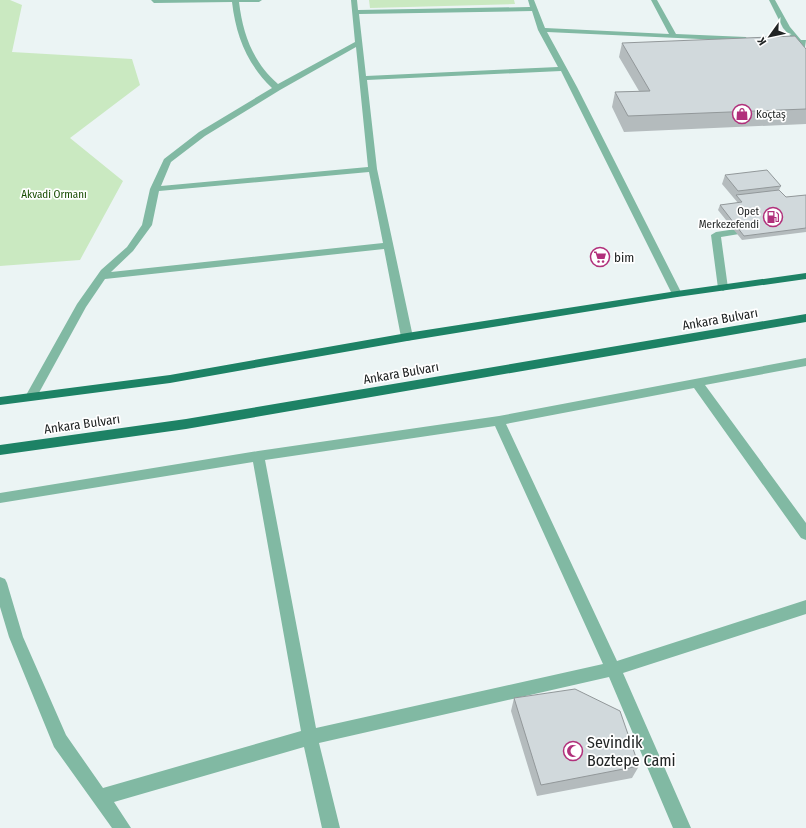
<svg xmlns="http://www.w3.org/2000/svg" width="806" height="828" viewBox="0 0 806 828" font-family="'Fira Sans Condensed',sans-serif">
<style>
.green{fill:#cae9c1}
.lines{fill:none;stroke-linecap:round;stroke-linejoin:round}
.minor{fill:#81b9a3;fill-rule:evenodd}
.major{fill:#1d8265;fill-rule:evenodd}
.wall{fill:#b4bbbd}
.building{fill:#d1d9dc;stroke:#92989a}
.labels{text-anchor:middle;dominant-baseline:central;stroke-width:3.5;stroke-linejoin:round;paint-order:stroke}
.far-poi-label{font-size:11px;fill:#212424;stroke:#fff;text-anchor:start}
.far-park-label{font-size:11px;fill:#164c00;stroke:#fff}
.poi-label{font-size:13px;fill:#212424;stroke:#fff;text-anchor:start}
.street-label{font-size:13px;fill:#212424;stroke:#fff}
.near-poi-label{font-size:16px;fill:#212424;stroke:#fff;text-anchor:start}
</style>
<rect width="100%" height="100%" fill="#ebf4f4"/>
<path class="green" d="M0,0H10L22,5L12,52L132,59L140,85L70,138L123,181L80,260L0,266Z
M369,0H514L515,4L370,8Z"/>
<g class="lines">
<path class="minor" d="M151,0H262L259,2H239C243,35 253,62 278,84L355,42L351,0H357L358,10L530,7L528,0H534L545,28L669,34L651,0H657L676,34L746,37L747,39L743,41L547,32L577,87L682,294L677,297L672,294L561,71L367,80L377,169L413,337L411,340L407,341L401,337L384,249L105,279L86,307L35,400H27L25,397L77,304L101,270L127,247L142,225L150,189L164,159L199,132L272,88C247,64 236,36 232,2L154,3ZM532,11L538,30L558,67L366,76L359,14ZM356,47L368,167L161,186L171,162L205,136L280,90ZM369,172L383,243L111,272L133,251L152,225L159,191Z
M769,0H775L790,27L801,40H806L805,47H799L797,44L782,43V39H793L783,28Z
M736,229L739,230L741,232L739,234L721,237L728,288L723,291L718,288L711,235L716,232Z
M806,358V366L705,385L806,523V540L801,538L694,388L506,424L617,661L806,600V614L623,673L691,828H673L609,677L319,743L340,828H322L304,747L114,802L131,828H112L54,747L9,637L0,607V577L5,579L7,583L23,637L66,735L103,788L301,731L253,462L0,503V493L258,451L499,416ZM495,426L603,664L316,728L265,460Z"/>
<path class="major" d="M806,273V279L677,297L407,341L170,383L0,405V397L170,375L407,333L677,291Z
M806,314V322L186,429L0,455V445L186,419Z"/>
</g>
<path class="wall" d="M622,43L806,49V124L624,132L612,107L615,92L639,91L619,57Z
M725,175L781,186L779,190L786,197L806,195V232L742,240L718,210L720,205L738,203L722,184Z
M514,698L639,766L632,778L537,796L511,711Z"/>
<path class="building" d="M795,36L806,49V109L628,116L615,92L650,91L622,43Z
M767,170L781,186L738,191L725,175Z
M779,190L786,197L806,195V228L744,236L720,205L742,202L736,195Z
M575,689L620,711L639,766L541,785L514,698Z"/>
<defs>
<g id="shop-ring" transform="scale(1)"><circle r="9.5" fill="#fff" stroke="#b1307b" stroke-width="1.5"/><path d="M-5-2.5h2.3a2.7 3.5 0 0 1 5.4 0H5L5.5 6h-11ZM-1.5-2.5h3a1.5 2.3 0 0 0-3 0Z" fill="#b1307b"/></g>
<g id="fuel-ring" transform="scale(1)"><circle r="9.5" fill="#fff" stroke="#b1307b" stroke-width="1.5"/><path d="M-5.5-6h7V0h2V4h1.3V-2.5L3-4.5l.8-.8L6-3V5H2.5V1h-1V6h-7ZM-4.2-4.7v3.2H.2V-4.7Z" fill="#b1307b"/></g>
<g id="supermarket-ring" transform="scale(1)"><circle r="9.5" fill="#fff" stroke="#b1307b" stroke-width="1.5"/><path d="M-6-5.5h2.5l.6 2H6L4.5 2H-2.5L-4.4-4H-6ZM-1.5 3.2a1.3 1.3 0 1 0 .1 0ZM3 3.2a1.3 1.3 0 1 0 .1 0Z" fill="#b1307b"/></g>
<g id="mosque-ring" transform="scale(1)"><circle r="9.5" fill="#fff" stroke="#b1307b" stroke-width="1.5"/><path d="M3.5-4.9A6 6 0 1 0 3.5 4.9A5 5 0 1 1 3.5-4.9Z" fill="#b1307b"/></g>
</defs>
<g fill-rule="evenodd">
<use href="#shop-ring" x="742" y="114"/>
<use href="#fuel-ring" x="773" y="217"/>
<use href="#supermarket-ring" x="600" y="257"/>
<use href="#mosque-ring" x="573" y="751"/>
</g>
<g class="labels">
<g class="far-poi-label">
<text x="756" y="114">Koçtaş</text>
<text x="759" y="211" text-anchor="end">Opet<tspan x="759" dy="13">Merkezefendi</tspan></text>
</g>
<g class="far-park-label">
<text x="54" y="194">Akvadi Ormanı</text>
</g>
<g class="poi-label">
<text x="614" y="257">bim</text>
</g>
<g class="street-label">
<text transform="translate(720 319) rotate(-10)">Ankara Bulvarı</text>
<text transform="translate(401 373) rotate(-10)">Ankara Bulvarı</text>
<text transform="translate(82 424) rotate(-8)">Ankara Bulvarı</text>
</g>
<g class="near-poi-label">
<text x="587" y="742">Sevindik<tspan x="587" dy="18">Boztepe Cami</tspan></text>
</g>
</g>
<g transform="translate(770 36) rotate(237)" stroke="#ffffff" stroke-width="3" paint-order="stroke">
<path d="M0-3L7 15L0 10L-7 15Z" fill="#212424"/>
<text y="-6" font-size="11" font-weight="bold" text-anchor="middle" fill="#212424">K</text>
</g>
</svg>
